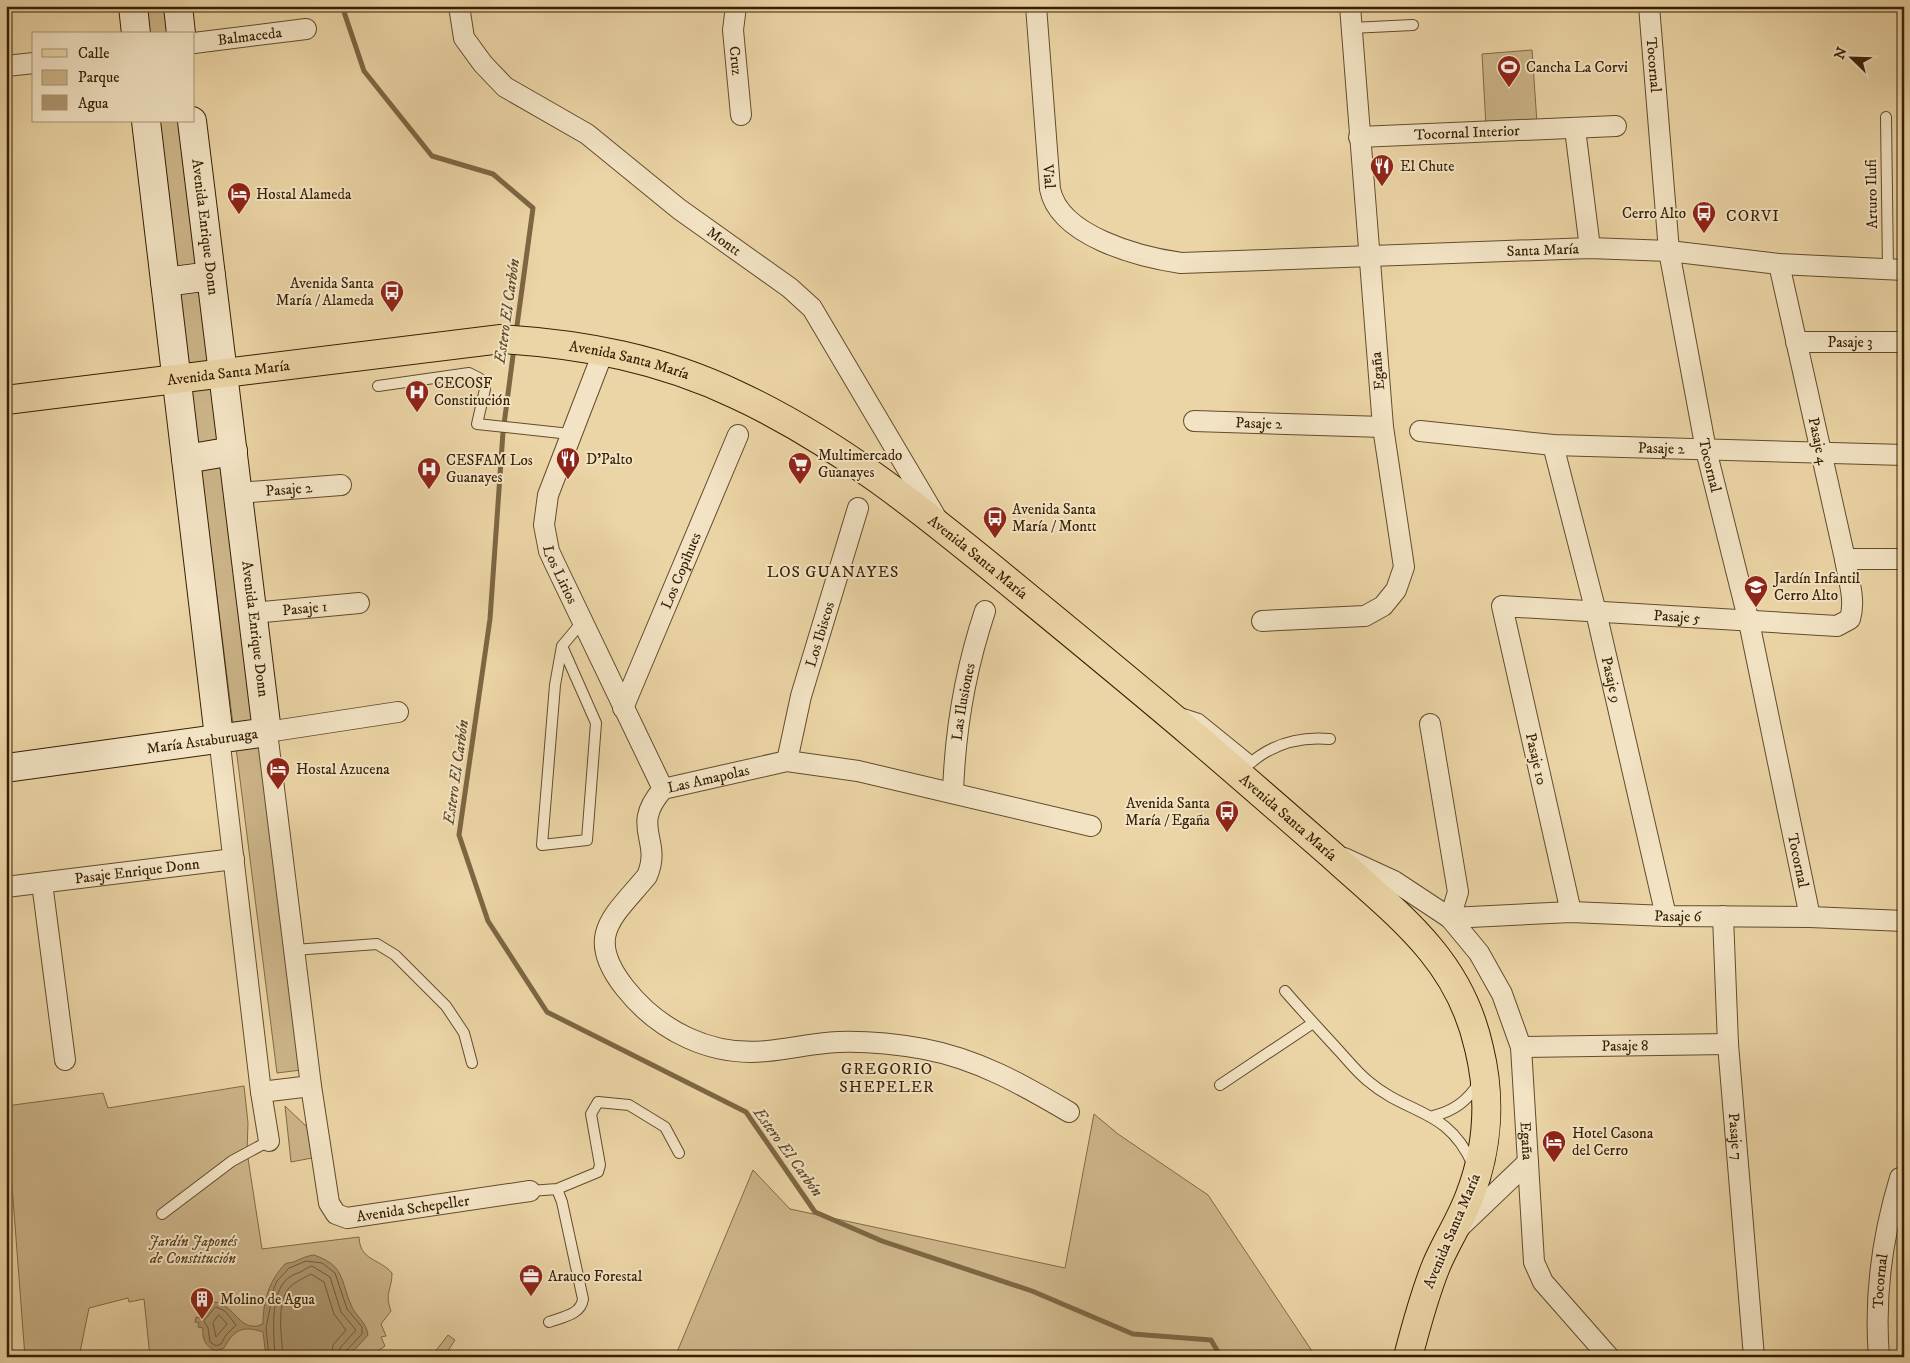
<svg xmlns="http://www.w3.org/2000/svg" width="1910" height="1363" viewBox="0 0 1910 1363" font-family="'IM FELL DW Pica',serif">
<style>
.green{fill:#ccb589;stroke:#816a46}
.water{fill:#ad966e;stroke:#7d6643}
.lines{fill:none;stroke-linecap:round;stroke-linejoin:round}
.shore{stroke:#725a38;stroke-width:1}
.stream{stroke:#7d6643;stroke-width:5}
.lane-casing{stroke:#634c2c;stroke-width:12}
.street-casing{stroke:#634c2c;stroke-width:22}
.secondary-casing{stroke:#361f03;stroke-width:30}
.primary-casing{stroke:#361f03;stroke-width:30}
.lane{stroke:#f2e3c4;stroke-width:10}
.street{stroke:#f2e3c4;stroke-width:20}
.secondary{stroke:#f2e3c4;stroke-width:28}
.primary{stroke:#ebd4a5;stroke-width:28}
.labels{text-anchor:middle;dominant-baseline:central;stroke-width:4;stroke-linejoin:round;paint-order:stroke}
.street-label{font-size:15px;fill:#361f03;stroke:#f2e3c4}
.poi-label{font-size:15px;fill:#361f03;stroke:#f2e3c4;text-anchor:start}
.park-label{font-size:15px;font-style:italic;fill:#5c4424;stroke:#f2e3c4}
.neighbourhood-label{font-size:16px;letter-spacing:1px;fill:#361f03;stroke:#f2e3c4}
.water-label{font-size:16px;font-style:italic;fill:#604928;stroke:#f2e3c4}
</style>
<rect width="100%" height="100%" fill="#ebd4a5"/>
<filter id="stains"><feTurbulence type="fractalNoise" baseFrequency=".004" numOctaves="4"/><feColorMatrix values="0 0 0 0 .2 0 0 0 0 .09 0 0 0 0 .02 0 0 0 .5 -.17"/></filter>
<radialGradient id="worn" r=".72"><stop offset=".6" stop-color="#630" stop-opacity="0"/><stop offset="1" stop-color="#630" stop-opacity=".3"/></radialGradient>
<path class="green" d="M143,6H168L171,34H146Z
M1532,50L1537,123L1486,127L1482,54Z
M157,121H182L301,1070L277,1073Z
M244,1086L248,1123L247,1152L262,1249L359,1237C360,1261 379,1258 392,1273C392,1290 384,1293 391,1311L381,1324L386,1336L381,1337L385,1346L375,1353L381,1357H150L144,1299L129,1302L128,1298L89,1308L79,1357H25L6,1106L103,1093L108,1108Z
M285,1106L307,1127L312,1158L291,1162Z
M1094,1114L1118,1134L1208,1195L1316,1357H675L753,1170L790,1209L1065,1268Z
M448,1335L455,1340L444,1357H431Z"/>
<path class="water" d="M314,1255C345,1266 340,1279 351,1305C356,1317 366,1321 368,1335L348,1357H266L263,1332C242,1325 234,1330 224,1348L215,1351C205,1345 202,1340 203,1328L198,1327L199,1323L195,1322L196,1317L200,1318L201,1313H206L214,1302C234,1303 240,1335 263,1324C263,1301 269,1281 285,1264C288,1262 293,1263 296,1261C303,1258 306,1256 314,1255Z"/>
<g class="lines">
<path class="shore" d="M216,1307L225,1311L236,1325L226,1335L221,1344L216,1346L210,1342L208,1328L204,1321Z
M219,1315L227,1324L216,1337L213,1323Z
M269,1357L266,1328L274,1288L277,1281L289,1268L306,1261L322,1263L335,1273L347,1309L362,1327V1334L346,1351L344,1357
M275,1357C274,1332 267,1282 298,1273C304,1271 307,1267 312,1266L330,1277L341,1312L356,1330L340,1348L338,1357
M283,1357C282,1337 276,1307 288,1289C294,1282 304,1278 311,1274L324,1282L334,1314L346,1330L333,1345L331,1357"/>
<path class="stream" d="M342,6L364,71L432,156L493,174L533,208L516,333
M514,348L503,432L490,619L459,835L488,921L547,1012L746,1112L815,1212L882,1241L1032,1291L1133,1334L1211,1340L1221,1357"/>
<g class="lane-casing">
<path id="lane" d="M1351,28L1413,25
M1886,117L1888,270
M378,386L469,373L479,378L485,389L477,424L570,434
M562,646L596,723L587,840L542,845L555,685L562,646L582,622
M1177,712L1199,719L1252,762
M1247,766C1271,744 1298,736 1330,739
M294,950L377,944L395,955L446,1006L464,1033L472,1063
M1285,991C1303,1012 1322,1032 1341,1053C1350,1063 1358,1073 1368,1081C1409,1116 1447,1107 1473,1165
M1220,1085L1313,1023
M1433,1116C1454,1111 1467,1101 1479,1083
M557,1189L598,1172L600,1165L591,1114L598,1102L629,1105L665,1127L679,1153
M530,1191L557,1189L562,1202L583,1299C581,1315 562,1317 549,1322
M162,1214L232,1161L269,1141"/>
</g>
<g class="street-casing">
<g id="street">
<path id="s1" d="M459,6L464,38L483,64L505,87L587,134L679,209L790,288L812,308L937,519"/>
<path id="s2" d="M736,6L733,30L741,115"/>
<path id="s3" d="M1036,6L1050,189C1059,236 1139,257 1181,263L1590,248L1669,251L1779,264L1904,270"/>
<path id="s4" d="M1649,6L1669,251L1706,450L1749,622L1810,917"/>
<path id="s5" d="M194,43L306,29"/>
<path d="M6,66L34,63"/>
<path d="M1575,129L1590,248"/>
<path id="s6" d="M1359,137L1616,126"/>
<path id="s7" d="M1796,342H1904"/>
<path id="s8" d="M604,350L548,495L544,525L549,551L555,564L663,789"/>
<path id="s9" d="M1194,421L1383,427"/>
<path id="s10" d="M1420,431L1553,445L1904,455"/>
<path id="s11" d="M1553,445L1596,612L1666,916"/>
<path id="s12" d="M238,493L341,485"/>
<path d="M1845,559H1904"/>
<path id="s13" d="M253,613L359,603"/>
<path d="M1262,621L1365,616L1383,606L1396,590L1404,567L1383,427L1350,6"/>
<path id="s14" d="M623,708L738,435"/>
<path id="s15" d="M398,712L267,732L311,1086L329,1203L336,1214L347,1218L530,1191"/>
<path d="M1430,724L1458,892L1450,918"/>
<path d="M219,737L261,1092L269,1141"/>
<path id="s16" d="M787,761L801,696L858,508"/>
<path id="s17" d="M953,793C955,730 965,671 985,611"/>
<path id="s18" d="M1344,858L1394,881L1450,918L1479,953L1502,994L1521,1047L1534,1262L1543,1282L1609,1357"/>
<path d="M42,883L65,1060"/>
<path id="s19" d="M6,887L234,859"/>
<path id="s20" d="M1571,912L1502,606L1837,626L1850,619C1856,600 1848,578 1845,559L1779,264"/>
<path id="s21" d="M1723,916L1728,1044L1754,1357"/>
<path id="s22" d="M1450,918L1571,912L1666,916L1810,917L1904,921"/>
<path id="s23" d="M1521,1047L1728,1044"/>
<path d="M261,1092L311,1086"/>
<path id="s24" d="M1069,1112C1023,1085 978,1059 924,1049C896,1044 867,1041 838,1042C814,1043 790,1049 767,1051C711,1057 659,1031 625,988C584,936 612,918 647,876C663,839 629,828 663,789L787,761L858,771L1091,826"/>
<path d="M1461,1226L1528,1162"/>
<path id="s25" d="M1879,1357C1874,1295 1882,1237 1900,1178L1904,1177"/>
</g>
</g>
<g class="secondary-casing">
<g id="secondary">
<path d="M133,6L136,34"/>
<path d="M178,6L181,34"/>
<path d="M146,121L219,737"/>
<path d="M165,282L211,276"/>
<path d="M186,459L233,451"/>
<path id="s26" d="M6,768L267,732L192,121"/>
</g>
</g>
<g class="primary-casing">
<g id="primary">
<path id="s27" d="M6,400L501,339C584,344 662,359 737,395C838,442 924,512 1009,582C1070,632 1131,682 1191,733C1239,774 1287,816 1334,857C1367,887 1403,916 1431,950C1454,978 1471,1012 1479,1048C1491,1097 1488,1148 1470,1195C1461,1220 1446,1242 1436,1266C1424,1296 1416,1326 1408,1357"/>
</g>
</g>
<use href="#lane" class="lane"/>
<use href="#street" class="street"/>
<use href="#secondary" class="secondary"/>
<use href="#primary" class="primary"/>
</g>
<defs>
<g id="stadium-pin" transform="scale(1.25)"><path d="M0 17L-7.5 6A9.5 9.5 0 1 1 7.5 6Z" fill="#8f2418" stroke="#f2e3c4"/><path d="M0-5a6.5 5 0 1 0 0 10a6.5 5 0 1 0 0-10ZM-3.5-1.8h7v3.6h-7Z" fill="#fff"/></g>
<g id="restaurant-pin" transform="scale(1.25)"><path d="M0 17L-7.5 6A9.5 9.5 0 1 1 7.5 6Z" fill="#8f2418" stroke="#f2e3c4"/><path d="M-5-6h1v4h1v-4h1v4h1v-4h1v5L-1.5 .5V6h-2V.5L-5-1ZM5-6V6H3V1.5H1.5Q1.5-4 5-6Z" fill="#fff"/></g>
<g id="hotel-pin" transform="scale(1.25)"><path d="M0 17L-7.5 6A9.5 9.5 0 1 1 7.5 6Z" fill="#8f2418" stroke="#f2e3c4"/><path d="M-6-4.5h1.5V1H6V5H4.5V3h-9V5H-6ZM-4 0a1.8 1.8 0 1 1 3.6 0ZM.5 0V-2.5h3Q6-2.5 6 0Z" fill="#fff"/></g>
<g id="bus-pin" transform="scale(1.25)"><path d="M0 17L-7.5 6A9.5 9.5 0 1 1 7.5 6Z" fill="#8f2418" stroke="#f2e3c4"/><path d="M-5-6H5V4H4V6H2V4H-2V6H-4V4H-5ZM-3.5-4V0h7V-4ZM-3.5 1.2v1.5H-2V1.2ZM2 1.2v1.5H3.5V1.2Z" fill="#fff"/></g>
<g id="hospital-pin" transform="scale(1.25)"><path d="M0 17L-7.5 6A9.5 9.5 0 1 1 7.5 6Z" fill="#8f2418" stroke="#f2e3c4"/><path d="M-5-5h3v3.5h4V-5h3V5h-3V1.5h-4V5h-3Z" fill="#fff"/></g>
<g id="supermarket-pin" transform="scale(1.25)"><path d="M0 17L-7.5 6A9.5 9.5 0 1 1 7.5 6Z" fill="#8f2418" stroke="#f2e3c4"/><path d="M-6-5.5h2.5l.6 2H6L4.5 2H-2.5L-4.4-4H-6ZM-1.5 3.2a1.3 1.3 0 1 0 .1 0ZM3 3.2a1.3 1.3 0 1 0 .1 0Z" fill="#fff"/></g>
<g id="school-pin" transform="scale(1.25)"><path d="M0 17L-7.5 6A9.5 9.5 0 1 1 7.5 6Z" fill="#8f2418" stroke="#f2e3c4"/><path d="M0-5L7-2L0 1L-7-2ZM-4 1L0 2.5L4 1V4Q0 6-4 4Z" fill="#fff"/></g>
<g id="office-pin" transform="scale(1.25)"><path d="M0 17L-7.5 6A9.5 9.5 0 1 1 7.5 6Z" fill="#8f2418" stroke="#f2e3c4"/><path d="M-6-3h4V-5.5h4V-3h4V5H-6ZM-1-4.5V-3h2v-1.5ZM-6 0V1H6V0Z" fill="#fff"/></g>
<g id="building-pin" transform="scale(1.25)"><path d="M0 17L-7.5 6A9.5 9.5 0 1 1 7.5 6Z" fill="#8f2418" stroke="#f2e3c4"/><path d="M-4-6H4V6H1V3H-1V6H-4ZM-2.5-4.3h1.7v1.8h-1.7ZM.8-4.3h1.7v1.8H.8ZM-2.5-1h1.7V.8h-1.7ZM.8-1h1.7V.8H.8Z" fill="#fff"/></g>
</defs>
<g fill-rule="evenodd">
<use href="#stadium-pin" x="1509" y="67"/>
<use href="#restaurant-pin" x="1382" y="166"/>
<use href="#hotel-pin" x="239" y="194"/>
<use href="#bus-pin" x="1704" y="213"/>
<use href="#bus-pin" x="392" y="292"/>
<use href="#hospital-pin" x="417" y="392"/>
<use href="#restaurant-pin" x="568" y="459"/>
<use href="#supermarket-pin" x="800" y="464"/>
<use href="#hospital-pin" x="429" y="469"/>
<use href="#bus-pin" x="995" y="518"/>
<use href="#school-pin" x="1756" y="587"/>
<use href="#hotel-pin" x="278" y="769"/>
<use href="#bus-pin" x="1227" y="812"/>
<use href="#hotel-pin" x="1554" y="1142"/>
<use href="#office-pin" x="531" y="1276"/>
<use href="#building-pin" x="202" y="1299"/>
</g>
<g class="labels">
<g class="street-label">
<text stroke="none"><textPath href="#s5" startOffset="56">Balmaceda</textPath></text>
<text stroke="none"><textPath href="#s2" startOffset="55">Cruz</textPath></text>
<text stroke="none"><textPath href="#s4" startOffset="59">Tocornal</textPath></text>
<text stroke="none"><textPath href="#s6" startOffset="108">Tocornal Interior</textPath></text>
<text stroke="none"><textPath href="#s3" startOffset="171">Vial</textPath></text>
<text transform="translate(1872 194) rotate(-91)">Arturo Ilufi</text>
<text transform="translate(205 227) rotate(83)">Avenida Enrique Donn</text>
<text stroke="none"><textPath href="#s1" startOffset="365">Montt</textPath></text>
<text stroke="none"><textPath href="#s3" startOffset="704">Santa María</textPath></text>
<text stroke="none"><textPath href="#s7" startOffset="54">Pasaje 3</textPath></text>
<text stroke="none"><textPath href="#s27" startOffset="629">Avenida Santa María</textPath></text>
<text transform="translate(1378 371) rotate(-95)">Egaña</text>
<text stroke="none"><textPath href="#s27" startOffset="224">Avenida Santa María</textPath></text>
<text stroke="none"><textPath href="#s9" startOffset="65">Pasaje 2</textPath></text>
<text transform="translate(1818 441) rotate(78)">Pasaje 4</text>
<text stroke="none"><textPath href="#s10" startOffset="242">Pasaje 2</textPath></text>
<text stroke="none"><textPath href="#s4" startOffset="464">Tocornal</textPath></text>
<text stroke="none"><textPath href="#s12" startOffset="51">Pasaje 2</textPath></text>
<text stroke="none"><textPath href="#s27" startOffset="1034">Avenida Santa María</textPath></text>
<text stroke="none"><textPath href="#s14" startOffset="149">Los Copihues</textPath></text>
<text stroke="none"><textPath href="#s8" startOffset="238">Los Lirios</textPath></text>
<text stroke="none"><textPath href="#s13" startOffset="52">Pasaje 1</textPath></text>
<text stroke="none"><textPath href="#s20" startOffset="489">Pasaje 5</textPath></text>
<text transform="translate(255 629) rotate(83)">Avenida Enrique Donn</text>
<text stroke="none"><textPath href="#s16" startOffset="131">Los Ibiscos</textPath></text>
<text stroke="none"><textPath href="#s11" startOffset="242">Pasaje 9</textPath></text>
<text stroke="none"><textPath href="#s17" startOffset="92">Las Ilusiones</textPath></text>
<text stroke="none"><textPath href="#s26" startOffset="198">María Astaburuaga</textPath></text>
<text transform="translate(1536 759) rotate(77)">Pasaje 10</text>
<text stroke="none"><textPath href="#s24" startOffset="749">Las Amapolas</textPath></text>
<text stroke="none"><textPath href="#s27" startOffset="1439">Avenida Santa María</textPath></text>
<text stroke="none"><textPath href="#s4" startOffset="869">Tocornal</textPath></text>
<text stroke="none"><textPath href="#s19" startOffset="132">Pasaje Enrique Donn</textPath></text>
<text stroke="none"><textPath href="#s22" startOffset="228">Pasaje 6</textPath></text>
<text stroke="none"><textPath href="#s23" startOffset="104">Pasaje 8</textPath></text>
<text stroke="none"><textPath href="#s21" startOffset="221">Pasaje 7</textPath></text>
<text stroke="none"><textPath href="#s18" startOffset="365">Egaña</textPath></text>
<text stroke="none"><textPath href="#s15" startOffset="699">Avenida Schepeller</textPath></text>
<text transform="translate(1452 1231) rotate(-67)">Avenida Santa María</text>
<text stroke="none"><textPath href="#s25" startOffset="76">Tocornal</textPath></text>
</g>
<g class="poi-label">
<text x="1526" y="67">Cancha La Corvi</text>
<text x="1400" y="166">El Chute</text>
<text x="256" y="194">Hostal Alameda</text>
<text x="1686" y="213" text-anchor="end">Cerro Alto</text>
<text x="374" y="283" text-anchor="end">Avenida Santa<tspan x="374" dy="17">María / Alameda</tspan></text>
<text x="434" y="383">CECOSF<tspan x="434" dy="17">Constitución</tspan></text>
<text x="818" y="455">Multimercado<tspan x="818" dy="17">Guanayes</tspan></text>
<text x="586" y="459">D'Palto</text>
<text x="446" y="460">CESFAM Los<tspan x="446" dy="17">Guanayes</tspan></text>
<text x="1012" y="509">Avenida Santa<tspan x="1012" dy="17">María / Montt</tspan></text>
<text x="1774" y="578">Jardín Infantil<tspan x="1774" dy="17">Cerro Alto</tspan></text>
<text x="296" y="769">Hostal Azucena</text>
<text x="1210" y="803" text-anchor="end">Avenida Santa<tspan x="1210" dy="17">María / Egaña</tspan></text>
<text x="1572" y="1133">Hotel Casona<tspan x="1572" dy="17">del Cerro</tspan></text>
<text x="548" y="1276">Arauco Forestal</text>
<text x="220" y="1299">Molino de Agua</text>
</g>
<g class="park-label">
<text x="193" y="1241">Jardín Japonés<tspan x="193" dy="17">de Constitución</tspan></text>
</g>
<g class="neighbourhood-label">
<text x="1753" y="216">CORVI</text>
<text x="833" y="572">LOS GUANAYES</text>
<text x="887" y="1069">GREGORIO<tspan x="887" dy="18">SHEPELER</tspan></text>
</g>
<g class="water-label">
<text transform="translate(507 311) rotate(-82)">Estero El Carbón</text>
<text transform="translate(456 772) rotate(-82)">Estero El Carbón</text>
<text transform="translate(788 1152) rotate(54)">Estero El Carbón</text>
</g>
</g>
<rect width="1910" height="1363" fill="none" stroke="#ebd4a5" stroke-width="25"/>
<rect x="8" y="8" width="1895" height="1348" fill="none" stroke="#361f03" stroke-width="2.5"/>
<rect x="12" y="12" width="1885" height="1338" fill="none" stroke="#361f03"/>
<rect x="32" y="32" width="162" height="90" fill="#f2e3c4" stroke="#a79577"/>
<rect x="42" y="49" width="25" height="8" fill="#ebd4a5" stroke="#a79577"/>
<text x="78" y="58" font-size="15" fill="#361f03">Calle</text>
<rect x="42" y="70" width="25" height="15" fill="#ccb589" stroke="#a79577"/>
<text x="78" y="82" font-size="15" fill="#361f03">Parque</text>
<rect x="42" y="95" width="25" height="15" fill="#ad966e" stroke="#a79577"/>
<text x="78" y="108" font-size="15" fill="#361f03">Agua</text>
<g transform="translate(1852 58) rotate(293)" stroke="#f2e3c4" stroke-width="4" paint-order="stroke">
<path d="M0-4L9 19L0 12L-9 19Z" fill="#361f03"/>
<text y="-8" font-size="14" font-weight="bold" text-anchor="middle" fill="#361f03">N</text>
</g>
<rect width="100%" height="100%" filter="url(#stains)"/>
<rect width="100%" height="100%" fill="url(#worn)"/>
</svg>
